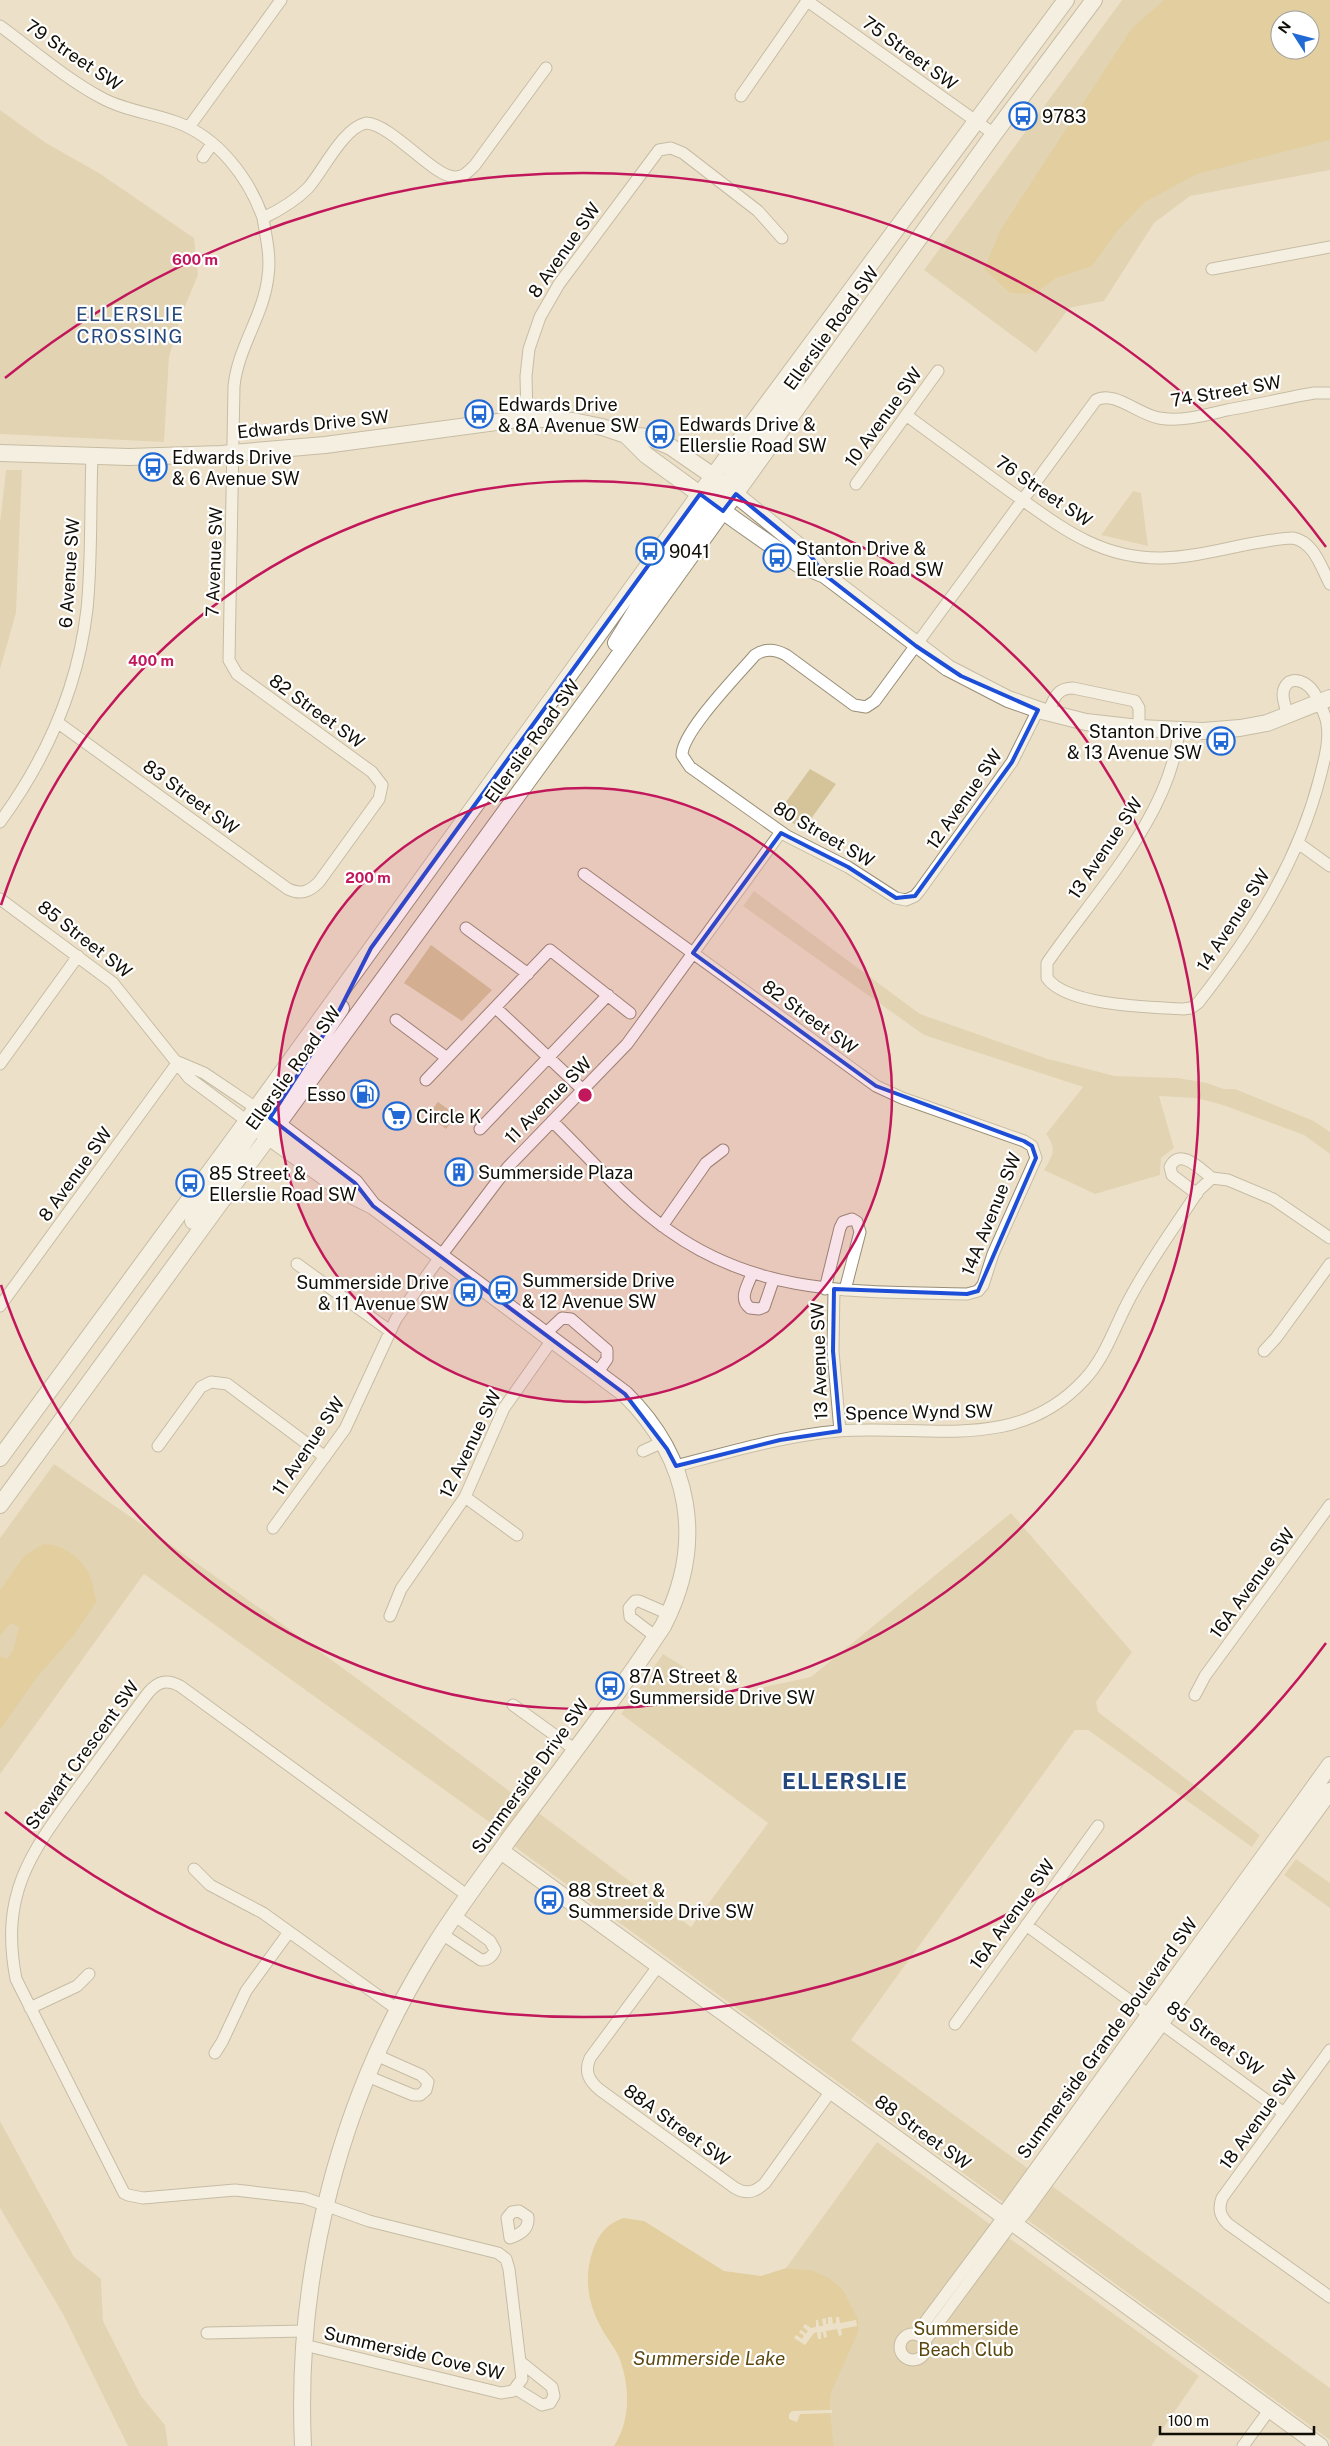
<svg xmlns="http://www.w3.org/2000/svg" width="1330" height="2446" viewBox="0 0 1330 2446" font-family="'Public Sans',sans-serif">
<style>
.green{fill:#d5c399;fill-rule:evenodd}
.water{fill:#d5b66e;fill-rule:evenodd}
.pier{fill:#ece1c8}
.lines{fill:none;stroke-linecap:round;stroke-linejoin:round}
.street-casing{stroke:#988e77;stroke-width:13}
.secondary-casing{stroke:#988e77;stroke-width:18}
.street{stroke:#fff;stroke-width:11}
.secondary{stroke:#fff;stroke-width:16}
.marked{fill:none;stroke:#1d4ed8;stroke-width:4;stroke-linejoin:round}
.ring{fill:none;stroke:#c2185b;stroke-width:2.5}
.labels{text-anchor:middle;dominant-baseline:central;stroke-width:4.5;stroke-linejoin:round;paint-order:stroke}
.street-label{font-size:18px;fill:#110e06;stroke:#fff}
.poi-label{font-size:18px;fill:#110e06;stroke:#fff;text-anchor:start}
.park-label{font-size:18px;fill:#5a450a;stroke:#fff}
.neighbourhood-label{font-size:19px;letter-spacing:1px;fill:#23467b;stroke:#fff}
.water-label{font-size:19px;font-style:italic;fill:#5e4a11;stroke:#fff}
.district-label{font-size:22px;font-weight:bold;letter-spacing:1px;fill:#23467b;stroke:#fff}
.centre{fill:#c2185b;stroke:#fff;stroke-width:2.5}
.ring-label{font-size:15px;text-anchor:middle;font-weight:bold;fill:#c2185b;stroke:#fff;stroke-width:4.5;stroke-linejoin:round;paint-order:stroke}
</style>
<rect width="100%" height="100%" fill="#ece1c8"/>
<path class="green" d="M1122,0H1330V170L1190,196L1154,223L1104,301L1069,308L1036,353L924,270ZM1280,20H1310V50H1280Z
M0,110L46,143L99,173L194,238L198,275L181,316L169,357L164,442L0,434Z
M6,470H22L16,613L0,669V523Z
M1133,491L1141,493L1148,546L1101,535Z
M810,769L836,784L803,830L778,813Z
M754,891L920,1014L1048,1059L1115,1076L1178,1078L1207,1083L1224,1089H1235L1314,1121L1330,1132V1154L1304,1135L1223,1105L1196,1098L1159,1096L1174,1148L1161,1158L1160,1175L1095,1194L1044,1170C1053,1156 1057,1148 1046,1134L1083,1087L924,1035L743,906Z
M431,945L492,990L462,1021L404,983Z
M438,1102L456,1115L446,1129L428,1115Z
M54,1464C271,1612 481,1769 691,1927L768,1823L621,1714L663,1654L746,1706L764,1687L811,1677L1011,1513L1132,1652L1096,1702L1098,1712L1260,1835L1252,1847L1088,1730H1075L851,2040L1330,2388V2440L522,1852L492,1829L494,1830L492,1824L144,1574L0,1774V1538Z
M1296,1859L1330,1883V1908L1284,1875Z
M0,2121L74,2257L101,2279L103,2321L141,2396L165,2425L168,2446H128L63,2314L0,2208Z
M877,2142L1199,2376L1151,2446H834L830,2409L831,2393L838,2375L811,2270L786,2268Z"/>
<path class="water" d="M1164,0H1330V140L1197,174L1145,202L1117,231L1092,266L1056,278L1034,294L1010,293L984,269L1001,229L1132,28ZM1280,20H1310V50H1280Z
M43,1544C64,1544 86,1560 92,1582C94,1588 94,1594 97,1601L74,1635L37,1677L0,1730V1656L7,1659L13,1651L19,1627L11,1623L0,1636V1590L24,1556Z
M623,2218L644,2221L724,2271L761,2276L786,2268L811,2270L829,2278L843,2290L858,2319V2332L831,2393L830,2409L834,2446H614C631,2420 630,2386 619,2357C615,2348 608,2340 603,2331C588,2305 583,2278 593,2250C599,2233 607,2224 623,2218Z"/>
<path class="pier" d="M828,2317H832L833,2324L836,2323V2317H839L840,2323L856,2320L857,2326L841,2329L842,2335L839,2336L837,2329L826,2331L827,2337L824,2338L823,2332H821V2339H818L817,2332L814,2333L805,2345L794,2338L796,2335L802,2339L804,2336L799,2332L801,2330L806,2334L808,2331L803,2327L805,2324L811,2328L816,2327V2320H818L819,2326H823L822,2319L826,2318V2324H828Z
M832,2410V2413L800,2414L797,2422L789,2419V2414L792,2411Z"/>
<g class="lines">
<g class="street-casing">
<path id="street" d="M806,0L994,134
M0,26C33,50 65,78 100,97C123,110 151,113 176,122C218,137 249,178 263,218
M741,96L807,1
M189,127L281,0
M203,157L212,144
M1212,269L1330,247
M906,415C940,440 973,464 1007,489C1057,524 1097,559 1162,558C1207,557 1249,540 1293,538C1314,542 1321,567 1330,584
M527,418L526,376L529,349L540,317L559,284L659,150L671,148L683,153L758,211L782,238
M856,484L938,371
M1038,710L1012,762L920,890L915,896L906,900L896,898L848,867L787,836L690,767L682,755C682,732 738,675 755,655C765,648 775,649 786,655L854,705L866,707L875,701L1096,400C1114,390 1139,415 1159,418C1181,422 1206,415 1227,410C1256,405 1285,398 1314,393H1330
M1048,713C1054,699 1056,688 1073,688L1135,701L1139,708V728
M57,722L288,889C301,895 309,892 319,882L379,799L382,785L372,772L237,674L229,660L234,386C238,347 264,315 268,276C271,257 266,237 263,218C280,210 295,201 308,188C323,171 343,128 366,123C392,124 433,177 455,177C464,177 469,171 475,165L546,68
M1179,730C1171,816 1094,894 1047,963V978C1067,1006 1150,1007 1183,1009L1191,1008L1198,1003C1252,934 1298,863 1320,777C1324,761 1330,741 1327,724C1326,715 1320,705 1316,696C1311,686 1300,677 1289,682C1278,691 1285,704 1288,716
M0,822C46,759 78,688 87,609C92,559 90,507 92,457
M1298,843L1330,866
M0,899L113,983L189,1078L247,1121
M466,928L528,974
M496,1008L583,1090
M396,1020L447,1058
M178,1062L204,1073L256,1108
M0,1064L78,956
M426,1080L550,950L630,1013
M552,1121C590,1158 625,1200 668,1230C761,1297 858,1291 967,1294L978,1291L983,1285L993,1254L1036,1158L1032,1146L1024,1141L902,1098L876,1086L584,874
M480,1129L608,995
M1197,1194L1172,1175L1170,1167C1180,1147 1200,1169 1212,1178
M662,1226L706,1163L723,1150
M297,1264L390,1331
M752,1274C748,1285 738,1299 750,1308L759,1309L764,1307L773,1281
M825,1289L840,1228L843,1222L852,1219L857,1222L860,1232L845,1290
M834,1289L833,1351L840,1431
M0,1306L178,1062
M545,1334L562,1318L571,1319L607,1350V1359L598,1372
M1264,1351L1276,1338L1330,1264
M158,1446L201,1387L211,1382L227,1384L325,1457
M643,1451L663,1442
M676,1466C729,1452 783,1436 838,1431C926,1424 1016,1454 1084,1380C1106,1357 1115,1325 1130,1298C1150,1260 1176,1225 1199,1190L1212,1178L1228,1180L1273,1199L1330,1238
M465,1497L517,1535
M273,1528L345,1429L396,1319L440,1257L508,1167L627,1044L781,832
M390,1616L401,1589L465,1497L504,1408L552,1340
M656,1637L630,1617L629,1608L635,1601H639L669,1614
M1195,1695L1205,1676L1330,1505
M513,1705L574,1749
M194,1869L210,1885L263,1913L398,2010
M1026,1925L1284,2113
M442,1934L481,1960C488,1960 492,1957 495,1950L490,1941L454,1915
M659,1965L590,2058C584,2072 589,2081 600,2090L735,2188C747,2195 755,2192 765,2183L831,2091
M30,2008L77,1986L89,1974
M955,2024L1098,1826
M1330,2050L1222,2198C1218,2209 1220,2216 1228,2224L1330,2297
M215,2053L222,2042L246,1991L289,1932
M367,2076L413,2095H420L426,2090L428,2082L421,2075L376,2055
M519,2211L528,2217C529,2230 520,2234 510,2238L507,2218L512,2212Z
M207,2333L305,2331
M916,2334L1004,2216
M900 2347a13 13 0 1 1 26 0a13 13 0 1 1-26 0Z
M925,2341L1013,2222
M304,2345L501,2393L513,2391L522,2379L509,2269L506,2259L498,2253L369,2221L305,2198L235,2190L143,2198L128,2195L124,2193L16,1979C0,1895 29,1855 76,1791C100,1758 124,1725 148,1693C158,1681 167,1679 180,1686L468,1896
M516,2389L542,2405L550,2403L554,2396L552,2387L522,2363
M1243,2446L1270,2409"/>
</g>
<g class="secondary-casing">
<path id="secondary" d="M626,435L646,455L738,522L798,564L825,575L948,668L1008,699L1042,711L1086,722L1139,728L1203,731L1240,728L1267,723L1330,698
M0,453L129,457L221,454L325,445L527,418L573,421L602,427L626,435L648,437L671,447L713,476L810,555L825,575
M723,496L726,487L797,380
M616,643L643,599L712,503L715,493
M269,1118L355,1183L372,1205
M247,1121L345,1192L373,1206L625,1394C691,1459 706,1543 663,1626C615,1699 561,1769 509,1839C482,1877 454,1913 430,1953C339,2100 295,2274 303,2446
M268,1130L275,1107L341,1008
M193,1221L255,1126
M0,1458L247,1121L700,494L1066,0
M0,1505L597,686L994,134L1094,0
M501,1851L1320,2446
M1004,2216L1330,1765
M1013,2222L1022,2213L1330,1791"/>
</g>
<use href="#street" class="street"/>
<use href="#secondary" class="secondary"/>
</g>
<path d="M0 0H1330V2446H0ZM700,494L723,511L736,494L810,555L825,575L916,646L961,676L1038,710L1012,762L915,896L896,898L848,867L781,833L693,953L876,1086L1024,1141L1032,1146L1036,1158L978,1291L967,1294L834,1289L833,1351L840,1431L780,1440L676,1466L667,1449L625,1394L373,1206L355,1183L270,1118L340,1009L371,948Z" fill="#ece1c8" fill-opacity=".55" fill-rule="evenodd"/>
<path class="marked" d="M700,494L723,511L736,494L810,555L825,575L916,646L961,676L1038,710L1012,762L915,896L896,898L848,867L781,833L693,953L876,1086L1024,1141L1032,1146L1036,1158L978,1291L967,1294L834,1289L833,1351L840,1431L780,1440L676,1466L667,1449L625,1394L373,1206L355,1183L270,1118L340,1009L371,948Z"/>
<circle cx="585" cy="1095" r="307" fill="#c2185b" fill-opacity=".12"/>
<g class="ring">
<circle cx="585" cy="1095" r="307"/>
<path d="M1 905A614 614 0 1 1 1 1285"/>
<path d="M1326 1643A922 922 0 0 1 5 1812M5 378A922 922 0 0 1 1326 547"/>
</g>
<defs>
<g id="bus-ring" transform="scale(1.4375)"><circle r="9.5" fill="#fff" stroke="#2169d4" stroke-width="1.5"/><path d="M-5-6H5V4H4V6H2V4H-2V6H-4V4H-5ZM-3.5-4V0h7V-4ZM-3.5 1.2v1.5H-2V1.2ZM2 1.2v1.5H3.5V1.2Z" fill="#2169d4"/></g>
<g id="fuel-ring" transform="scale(1.4375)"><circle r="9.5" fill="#fff" stroke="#2169d4" stroke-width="1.5"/><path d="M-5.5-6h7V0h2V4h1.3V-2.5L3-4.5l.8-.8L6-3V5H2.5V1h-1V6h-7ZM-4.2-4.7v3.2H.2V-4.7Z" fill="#2169d4"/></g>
<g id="supermarket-ring" transform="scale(1.4375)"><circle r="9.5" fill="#fff" stroke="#2169d4" stroke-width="1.5"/><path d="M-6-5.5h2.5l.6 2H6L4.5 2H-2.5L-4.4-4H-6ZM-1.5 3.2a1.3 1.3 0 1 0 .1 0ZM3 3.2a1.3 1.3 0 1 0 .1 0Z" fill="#2169d4"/></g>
<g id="building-ring" transform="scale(1.4375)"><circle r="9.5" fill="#fff" stroke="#2169d4" stroke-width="1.5"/><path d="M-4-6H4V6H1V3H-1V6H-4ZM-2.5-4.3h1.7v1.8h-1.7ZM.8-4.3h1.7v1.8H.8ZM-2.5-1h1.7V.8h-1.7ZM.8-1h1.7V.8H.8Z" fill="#2169d4"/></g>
</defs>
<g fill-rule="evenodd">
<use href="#bus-ring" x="1023" y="116"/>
<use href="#bus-ring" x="479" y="414"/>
<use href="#bus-ring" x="660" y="434"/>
<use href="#bus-ring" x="153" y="467"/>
<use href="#bus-ring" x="650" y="551"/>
<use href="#bus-ring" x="777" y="558"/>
<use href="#bus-ring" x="1221" y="741"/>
<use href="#fuel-ring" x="365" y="1094"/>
<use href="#supermarket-ring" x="397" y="1116"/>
<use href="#building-ring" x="459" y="1172"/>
<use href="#bus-ring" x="190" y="1183"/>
<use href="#bus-ring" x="503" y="1290"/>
<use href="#bus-ring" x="468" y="1292"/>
<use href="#bus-ring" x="610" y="1686"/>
<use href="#bus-ring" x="549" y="1900"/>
</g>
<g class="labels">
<g class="street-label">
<text transform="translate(910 53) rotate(36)">75 Street SW</text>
<text transform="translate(74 55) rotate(34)">79 Street SW</text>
<text transform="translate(564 250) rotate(-55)">8 Avenue SW</text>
<text transform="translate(831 328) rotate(-54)">Ellerslie Road SW</text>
<text transform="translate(1226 391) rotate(-10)">74 Street SW</text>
<text transform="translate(883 417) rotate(-54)">10 Avenue SW</text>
<text transform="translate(313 424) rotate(-6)">Edwards Drive SW</text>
<text transform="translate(1044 491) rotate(34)">76 Street SW</text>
<text transform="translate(214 562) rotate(-88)">7 Avenue SW</text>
<text transform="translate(69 573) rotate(-86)">6 Avenue SW</text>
<text transform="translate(317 711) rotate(36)">82 Street SW</text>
<text transform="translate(532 741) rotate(-54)">Ellerslie Road SW</text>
<text transform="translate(191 797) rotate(36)">83 Street SW</text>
<text transform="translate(964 799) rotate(-55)">12 Avenue SW</text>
<text transform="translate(824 834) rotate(30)">80 Street SW</text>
<text transform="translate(1105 848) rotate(-56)">13 Avenue SW</text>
<text transform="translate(1233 920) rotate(-57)">14 Avenue SW</text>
<text transform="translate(85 939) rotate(38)">85 Street SW</text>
<text transform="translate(810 1017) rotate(36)">82 Street SW</text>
<text transform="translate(293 1068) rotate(-54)">Ellerslie Road SW</text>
<text transform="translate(548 1100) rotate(-45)">11 Avenue SW</text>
<text transform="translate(75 1174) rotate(-54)">8 Avenue SW</text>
<text transform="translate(991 1214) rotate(-68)">14A Avenue SW</text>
<text transform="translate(819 1361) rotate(-92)">13 Avenue SW</text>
<text transform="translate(919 1412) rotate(-1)">Spence Wynd SW</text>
<text transform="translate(470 1444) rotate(-64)">12 Avenue SW</text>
<text transform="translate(308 1446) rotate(-56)">11 Avenue SW</text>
<text transform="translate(1252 1583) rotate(-54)">16A Avenue SW</text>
<text transform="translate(82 1755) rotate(-54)">Stewart Crescent SW</text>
<text transform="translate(530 1776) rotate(-54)">Summerside Drive SW</text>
<text transform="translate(1012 1914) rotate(-54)">16A Avenue SW</text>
<text transform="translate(1107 2038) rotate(-54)">Summerside Grande Boulevard SW</text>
<text transform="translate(1215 2038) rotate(36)">85 Street SW</text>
<text transform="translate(1258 2119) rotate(-54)">18 Avenue SW</text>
<text transform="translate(677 2125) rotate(36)">88A Street SW</text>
<text transform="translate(923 2132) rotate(36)">88 Street SW</text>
<text transform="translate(414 2353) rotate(13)">Summerside Cove SW</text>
</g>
<g class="poi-label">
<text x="1042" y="116">9783</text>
<text x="498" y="404">Edwards Drive<tspan x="498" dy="21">&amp; 8A Avenue SW</tspan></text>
<text x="679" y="424">Edwards Drive &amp;<tspan x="679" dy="21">Ellerslie Road SW</tspan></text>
<text x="172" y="457">Edwards Drive<tspan x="172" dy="21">&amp; 6 Avenue SW</tspan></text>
<text x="796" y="548">Stanton Drive &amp;<tspan x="796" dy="21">Ellerslie Road SW</tspan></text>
<text x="669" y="551">9041</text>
<text x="1202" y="731" text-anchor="end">Stanton Drive<tspan x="1202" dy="21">&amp; 13 Avenue SW</tspan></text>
<text x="346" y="1094" text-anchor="end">Esso</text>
<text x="416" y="1116">Circle K</text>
<text x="478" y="1172">Summerside Plaza</text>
<text x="209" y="1173">85 Street &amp;<tspan x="209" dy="21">Ellerslie Road SW</tspan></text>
<text x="522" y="1280">Summerside Drive<tspan x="522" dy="21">&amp; 12 Avenue SW</tspan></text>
<text x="449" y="1282" text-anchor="end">Summerside Drive<tspan x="449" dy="21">&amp; 11 Avenue SW</tspan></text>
<text x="629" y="1676">87A Street &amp;<tspan x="629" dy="21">Summerside Drive SW</tspan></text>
<text x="568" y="1890">88 Street &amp;<tspan x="568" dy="21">Summerside Drive SW</tspan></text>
</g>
<g class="park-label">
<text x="966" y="2328">Summerside<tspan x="966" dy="21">Beach Club</tspan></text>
</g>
<g class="neighbourhood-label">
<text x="130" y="314">ELLERSLIE<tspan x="130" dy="22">CROSSING</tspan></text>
</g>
<g class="water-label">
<text x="709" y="2358">Summerside Lake</text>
</g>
<g class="district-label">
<text x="845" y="1781">ELLERSLIE</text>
</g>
</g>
<circle cx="585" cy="1095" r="8" class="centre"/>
<g class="ring-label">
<text x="195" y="265">600 m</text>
<text x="151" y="666">400 m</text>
<text x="368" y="883">200 m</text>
</g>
<g transform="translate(1295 35) rotate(306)"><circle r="24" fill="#ffffff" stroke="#a09f9b"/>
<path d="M0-4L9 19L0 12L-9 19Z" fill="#2169d4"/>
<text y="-8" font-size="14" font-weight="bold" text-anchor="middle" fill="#110e06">N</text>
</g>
<path d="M1160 2426v8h154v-8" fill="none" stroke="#110e06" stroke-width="2.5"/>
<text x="1168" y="2426" font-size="15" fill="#110e06" stroke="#ffffff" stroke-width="4" paint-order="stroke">100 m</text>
</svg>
